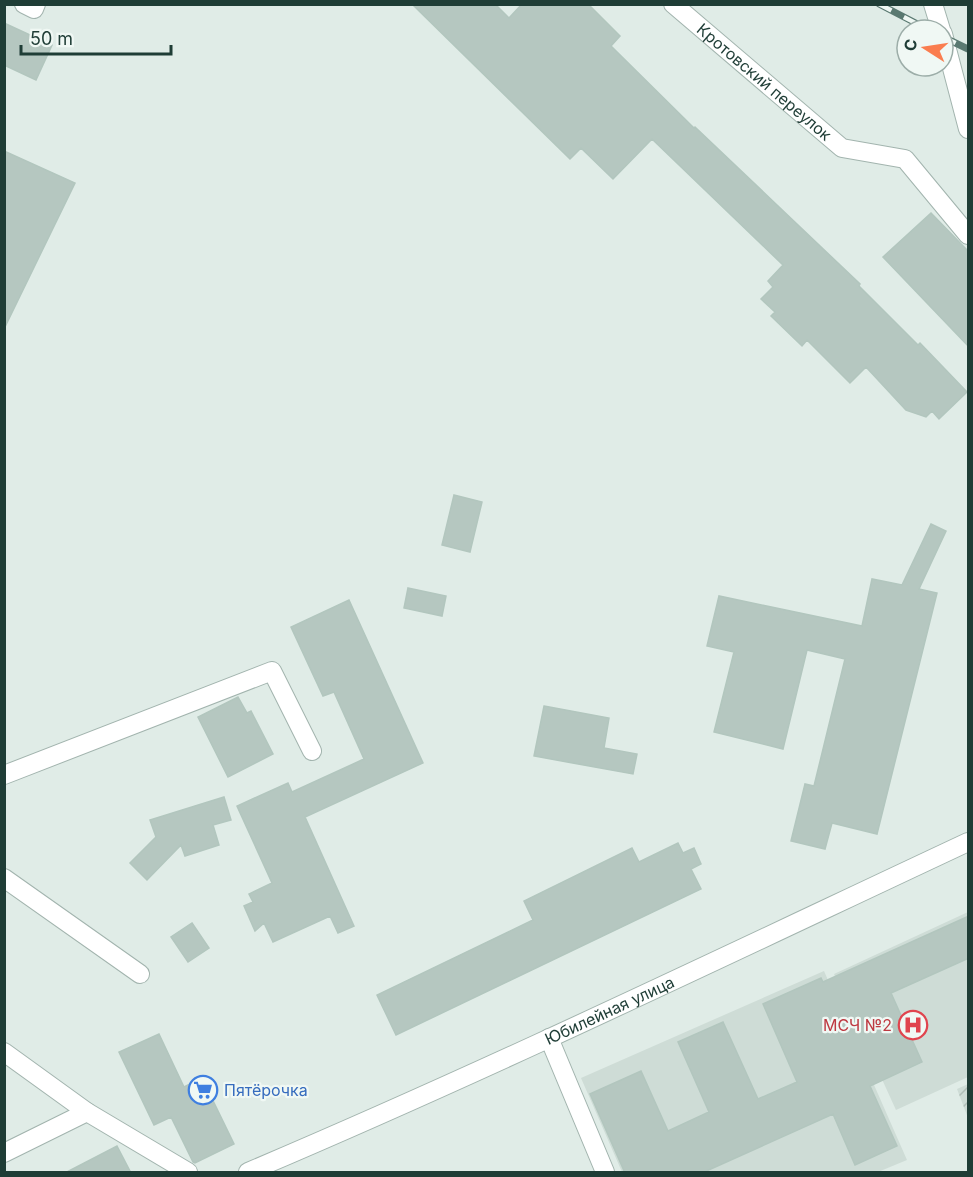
<svg xmlns="http://www.w3.org/2000/svg" width="973" height="1177" viewBox="0 0 973 1177" font-family="Inter,sans-serif">
<style>
.built{fill:#cedcd6}
.industrial{fill:url(#industrial-furrows)}
.building{fill:#b5c7c0;stroke:#b2c6be;stroke-width:1.5}
.lines{fill:none;stroke-linecap:round;stroke-linejoin:round}
.minor-casing{stroke:#a2b4ae;stroke-width:20}
.minor{stroke:#fff;stroke-width:18}
.rail-casing{stroke:#5a7971;stroke-width:7}
.rail{stroke:#f0f8f4;stroke-width:4.5;stroke-dasharray:14;stroke-linecap:butt}
.labels{text-anchor:middle;dominant-baseline:central;stroke-width:4.5;stroke-linejoin:round;paint-order:stroke}
.street-label{font-size:16px;fill:#1f3d36;stroke:#f0f8f4}
.health-label{font-size:16px;fill:#be3a42;stroke:#f0f8f4;text-anchor:end}
.shop-label{font-size:16px;fill:#366cbe;stroke:#f0f8f4;text-anchor:start}
</style>
<defs>
<pattern id="industrial-furrows" width="10" height="10" patternUnits="userSpaceOnUse" patternTransform="scale(1.5)"><rect width="10" height="10" fill="#cedcd6"/><path d="M-1 1l2-2M0 10L10 0M9 11l2-2" fill="none" stroke="#b0beb8"/></pattern>
</defs>
<rect width="100%" height="100%" fill="#e0ece7"/>
<path class="built" d="M968,912V1077L896,1110L834,974Z
M824,971L907,1160L878,1172H622L581,1078Z"/>
<path class="industrial" d="M968,1084V1118L957,1089Z"/>
<path class="building" d="M412,4H495L509,18L522,4H588L620,36L611,46L694,128L695,127L860,284L859,286L918,345L920,343L967,392L939,419L932,411L926,417L906,410L866,367L850,383L807,340L802,346L771,316L775,312L761,299L773,287L768,281L783,265L652,139L613,179L581,148L570,159Z
M4,23L52,45L36,80L4,65Z
M4,151L75,183L4,329Z
M931,213L969,252V347L883,257Z
M454,495L482,502L470,552L442,545Z
M931,524L946,531L919,589L937,593L877,834L832,823L825,849L791,841L805,784L814,786L845,659L807,650L783,749L714,732L734,652L707,646L719,596L862,626L872,579L902,585Z
M408,588L446,596L442,616L404,608Z
M349,600L423,763L305,817L354,926L338,933L330,916L273,942L264,923L255,931L244,906L253,902L249,894L272,883L237,806L288,783L292,792L364,759L334,692L323,696L291,627Z
M238,697L247,713L251,711L273,754L228,777L198,717Z
M544,706L609,718L604,748L637,754L633,774L534,756Z
M224,797L231,820L213,825L219,845L185,856L181,845L147,880L130,863L156,837L150,820Z
M678,843L683,853L694,848L701,864L691,869L701,889L396,1035L377,995L533,920L524,901L632,848L639,862Z
M969,916V958L891,993L922,1062L870,1086L897,1146L855,1165L833,1114L702,1173H625L590,1094L641,1071L668,1131L709,1112L678,1042L723,1022L758,1099L797,1082L763,1004L821,978L823,982Z
M192,923L209,948L188,962L171,937Z
M159,1034L184,1087L202,1078L234,1144L195,1163L193,1162L171,1117L154,1125L119,1052Z
M117,1146L131,1173H65Z"/>
<g class="lines">
<g class="minor-casing">
<g id="minor">
<path d="M24,4L34,9L36,4"/>
<path id="s1" d="M673,4L842,148L905,159L968,235"/>
<path d="M933,4L941,30"/>
<path d="M943,34L968,129"/>
<path d="M4,775L272,671L312,751"/>
<path d="M4,878L140,974"/>
<path d="M549,1038L605,1172"/>
<path d="M4,1052L87,1112L188,1172"/>
<path d="M4,1153L87,1112"/>
<path id="s2" d="M248,1172C491,1069 729,954 968,842"/>
</g>
</g>
<use href="#minor" class="minor"/>
<g class="rail-casing">
<path id="rail" d="M879,4L929,30
M943,37L968,49"/>
</g>
<use href="#rail" class="rail"/>
</g>
<defs>
<g id="hospital-ring" transform="scale(1.5)"><circle r="9.5" fill="#f0f8f4" stroke="#e0444e" stroke-width="1.5"/><path d="M-5-5h3v3.5h4V-5h3V5h-3V1.5h-4V5h-3Z" fill="#e0444e"/></g>
<g id="supermarket-ring" transform="scale(1.5)"><circle r="9.5" fill="#f0f8f4" stroke="#3f7fe0" stroke-width="1.5"/><path d="M-6-5.5h2.5l.6 2H6L4.5 2H-2.5L-4.4-4H-6ZM-1.5 3.2a1.3 1.3 0 1 0 .1 0ZM3 3.2a1.3 1.3 0 1 0 .1 0Z" fill="#3f7fe0"/></g>
</defs>
<g fill-rule="evenodd">
<use href="#hospital-ring" x="913" y="1025"/>
<use href="#supermarket-ring" x="203" y="1090"/>
</g>
<g class="labels">
<g class="street-label">
<text stroke="none"><textPath href="#s1" startOffset="120">Кротовский переулок</textPath></text>
<text stroke="none"><textPath href="#s2" startOffset="396">Юбилейная улица</textPath></text>
</g>
<g class="health-label">
<text x="892" y="1025">МСЧ №2</text>
</g>
<g class="shop-label">
<text x="224" y="1090">Пятёрочка</text>
</g>
</g>
<rect width="973" height="1177" fill="none" stroke="#1f3d36" stroke-width="12"/>
<g transform="translate(925 48) rotate(282)"><circle r="28" fill="#f0f8f4" stroke="#9cada8" stroke-width="1.5"/>
<path d="M0-4.5L10 22L0 15L-10 22Z" fill="#fa7d4f"/>
<text y="-9" font-size="16" font-weight="bold" text-anchor="middle" fill="#1f3d36">С</text>
</g>
<path d="M21 45v9h150v-9" fill="none" stroke="#1f3d36" stroke-width="3"/>
<text x="30" y="45" font-size="18" fill="#1f3d36" stroke="#f0f8f4" stroke-width="4.5" paint-order="stroke">50 m</text>
</svg>
